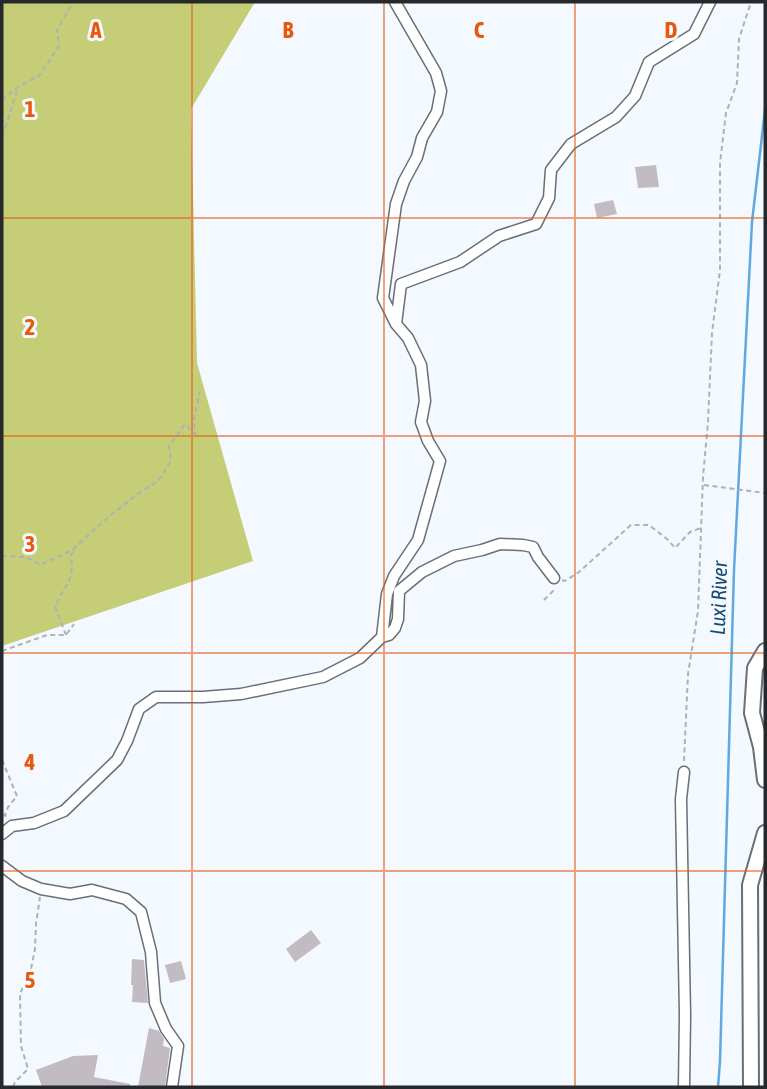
<svg xmlns="http://www.w3.org/2000/svg" width="767" height="1089" viewBox="0 0 767 1089" font-family="'Asap Condensed',sans-serif">
<style>
.forest{fill:#c5cd77}
.lines{fill:none;stroke-linecap:round;stroke-linejoin:round}
.stream{stroke:#61a8e1;stroke-width:2.5}
.building{fill:#c2bbc2}
.street-casing{stroke:#696f75;stroke-width:13}
.secondary-casing{stroke:#696f75;stroke-width:18}
.path{stroke:#adb2b6;stroke-width:2;stroke-dasharray:5 3.5;stroke-linecap:butt}
.street{stroke:#fff;stroke-width:10}
.secondary{stroke:#fff;stroke-width:14}
.grid{fill:none;stroke:#e8590c;stroke-width:2;stroke-opacity:0.55}
.labels{text-anchor:middle;dominant-baseline:central;stroke-width:6;stroke-linejoin:round;paint-order:stroke}
.water-label{font-size:21px;font-style:italic;fill:#174b71;stroke:#f3f9fe}
.grid-label{font-size:23px;text-anchor:middle;font-weight:bold;fill:#e8590c;stroke:#f3f9fe;stroke-width:6;stroke-linejoin:round;paint-order:stroke}
</style>
<rect width="100%" height="100%" fill="#f3f9fe"/>
<path class="forest" d="M2,2H255L191,109L197,363L253,561L2,646Z"/>
<g class="lines">
<path class="stream" d="M718,1087L720,1061L734,570L752,222L765,110"/>
</g>
<path class="building" d="M656,165L659,187L638,188L635,167Z
M613,200L617,214L597,218L594,204Z
M311,930L321,943L295,962L286,949Z
M132,959L144,960L148,1003L132,1002L133,985H131Z
M181,961L186,979L170,983L165,965Z
M149,1028L159,1031L164,1039L163,1046L170,1048L165,1087H138Z
M98,1055L94,1077L130,1084V1087H42L36,1070L73,1056Z"/>
<g class="lines">
<g class="street-casing">
<path id="street" d="M396,324L401,284L460,262L499,236L536,224L549,198L551,170L571,144L616,117L635,96L649,62L694,34L710,2
M382,637L387,594L394,576L418,540L440,461L428,441L421,422L425,401L421,365L408,338L396,324L383,298L396,204L404,181L417,157L422,138L437,112L441,91L436,73L395,2
M684,772L681,799L685,1015L684,1087
M2,834L12,826L34,823L64,811L117,760L127,741L139,709L156,697H203L241,694L323,677L360,658L382,637L389,635L395,628L398,619L399,591L422,572L454,556L482,550L500,544L523,545L533,547L538,557L554,578
M2,866L22,881L41,889L70,894L92,890L126,899L141,912L151,952L155,1003L166,1029L178,1046L172,1087"/>
</g>
<g class="secondary-casing">
<path id="secondary" d="M765,651L755,668L752,713L761,747L765,780
M751,1087L750,885L765,833"/>
</g>
<path class="path" d="M2,100L18,87L40,75L59,46L57,30L73,2
M2,136L6,126L18,87
M704,485L765,493
M2,556L26,557L40,565L71,551L106,519L136,495L158,481L171,461L169,446L185,424L195,434L194,419L200,391
M562,580L565,581L579,572L631,525H649L667,539L675,548L690,532L701,528
M544,600L556,588
M66,635L55,607C64,584 75,583 71,555L75,549
M2,651L47,635H66L74,624
M2,760L17,796L8,807L5,815
M684,761L688,674L698,611L703,477L708,422L712,333L720,270V163L726,113L737,83L739,39L751,2
M2,815H5L7,819
M13,1087L15,1082L28,1069L21,1046L20,994L31,969L35,949L36,924L40,897"/>
<use href="#street" class="street"/>
<use href="#secondary" class="secondary"/>
</g>
<path class="grid" d="M192,2V1087M384,2V1087M575,2V1087M2,218H765M2,436H765M2,653H765M2,871H765"/>
<g class="labels">
<g class="water-label">
<text transform="translate(718 598) rotate(-88)">Luxi River</text>
</g>
</g>
<g class="grid-label">
<text x="96" y="38">A</text>
<text x="288" y="38">B</text>
<text x="479" y="38">C</text>
<text x="671" y="38">D</text>
<text x="30" y="117">1</text>
<text x="30" y="335">2</text>
<text x="30" y="552">3</text>
<text x="30" y="770">4</text>
<text x="30" y="988">5</text>
</g>
<rect width="767" height="1089" fill="none" stroke="#26292b" stroke-width="7"/>
</svg>
